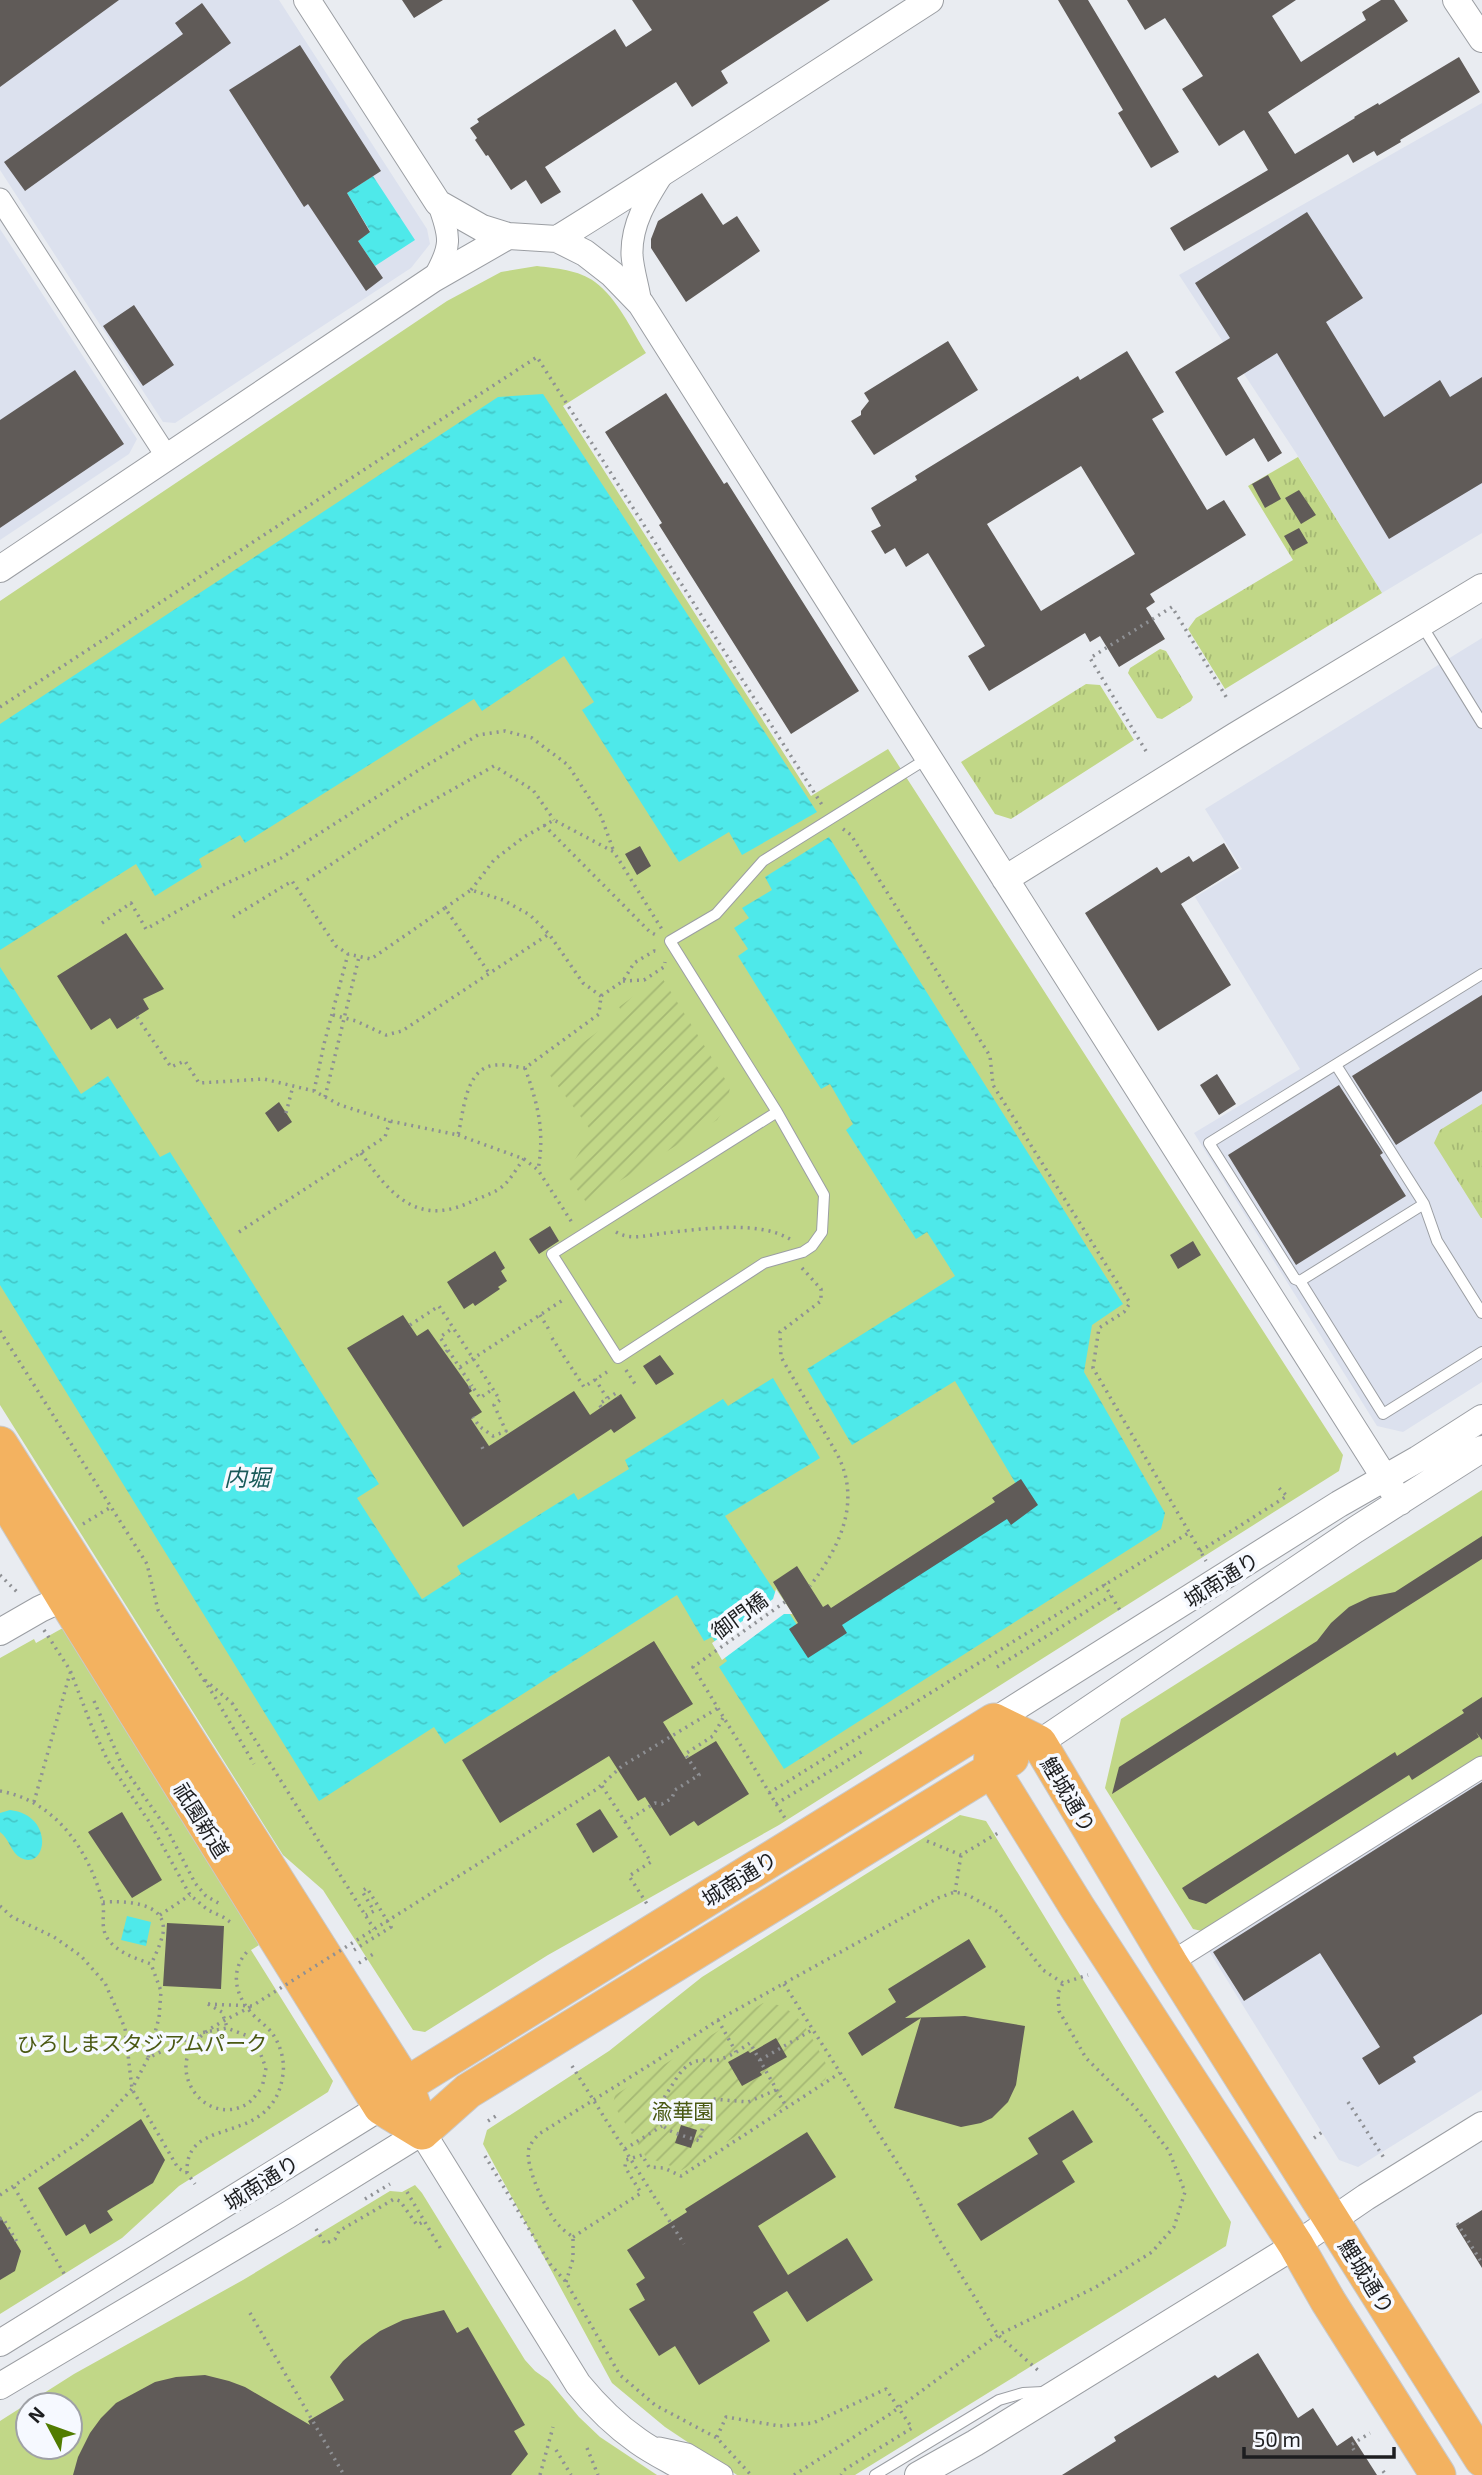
<svg xmlns="http://www.w3.org/2000/svg" width="1482" height="2475" viewBox="0 0 1482 2475" font-family="'Exo 2','Noto Sans JP',sans-serif">
<style>
.built{fill:#dce1ee}
.grass{fill:url(#grass-tufts)}
.park{fill:#c1d787;fill-rule:evenodd}
.garden{fill:url(#garden-furrows)}
.water{fill:url(#water-ripples)}
.pier{fill:#e9ecf1}
.building{fill:#605b58;fill-rule:evenodd}
.lines{fill:none;stroke-linecap:round;stroke-linejoin:round}
.service-casing{stroke:#9b9ea3;stroke-width:12}
.minor-casing{stroke:#9b9ea3;stroke-width:23}
.tertiary-casing{stroke:#9b9ea3;stroke-width:28}
.trunk-casing{stroke:#c9c9c9;stroke-width:37}
.path{stroke:#8e9094;stroke-width:3.5;stroke-dasharray:2 5;stroke-linecap:butt}
.service{stroke:#fff;stroke-width:10}
.minor{stroke:#fff;stroke-width:21}
.tertiary{stroke:#fff;stroke-width:26}
.trunk{stroke:#f3b260;stroke-width:35}
.path-bridge{stroke:#8e9094;stroke-width:3.5;stroke-dasharray:2 5;stroke-linecap:butt}
.labels{text-anchor:middle;dominant-baseline:central;stroke-width:7;stroke-linejoin:round;paint-order:stroke}
.street-label{font-size:21px;fill:#1d1e20;stroke:#f6f9ff}
.park-label{font-size:21px;fill:#4a5913;stroke:#f6f9ff}
.water-label{font-size:23px;font-style:italic;fill:#185959;stroke:#f6f9ff}
</style>
<defs>
<pattern id="grass-tufts" width="24" height="20" patternUnits="userSpaceOnUse" patternTransform="scale(1.75)"><rect width="24" height="20" fill="#c1d787"/><path d="M3 7l-1-3M5 7V3M7 7l1-3M15 17l-1-3M17 17v-4M19 17l1-3" fill="none" stroke="#a5b874"/></pattern>
<pattern id="garden-furrows" width="10" height="10" patternUnits="userSpaceOnUse" patternTransform="scale(1.75)"><rect width="10" height="10" fill="#c1d787"/><path d="M-1 1l2-2M0 10L10 0M9 11l2-2" fill="none" stroke="#a5b874"/></pattern>
<pattern id="water-ripples" width="26" height="14" patternUnits="userSpaceOnUse" patternTransform="scale(1.75)"><rect width="26" height="14" fill="#4ee9ea"/><path d="M2 4q2-2 4 0t4 0M15 11q2-2 4 0t4 0" fill="none" stroke="#44c7c8"/></pattern>
</defs>
<rect width="100%" height="100%" fill="#e9ecf1"/>
<path class="built" d="M0,0H279L427,229L430,244L411,268L175,423L163,422L0,170Z
M1482,103V533L1382,593L1296,453L1179,275Z
M0,229L137,439L129,454L0,540Z
M1482,638V1382L1403,1432L1377,1426L1194,1133L1300,1069L1195,897L1242,869L1205,809Z
M1482,1778V2090L1358,2167L1339,2160L1209,1951Z"/>
<path class="grass" d="M1298,457L1382,593L1225,689L1188,629L1196,618L1293,560L1248,486Z
M1160,649L1166,651L1193,697L1191,701L1162,719L1157,718L1128,673L1130,668Z
M1086,684L1100,685L1134,740L1011,819L995,814L961,762Z
M1482,1104V1218H1481L1434,1143L1440,1130Z"/>
<path class="park" d="M537,266C555,268 579,270 595,282C617,298 631,329 646,353L563,406L811,796L888,749L1343,1455L1339,1471L779,1825L548,1955L425,2032L413,2030L323,1890L283,1855L0,1405V601L447,301L501,272Z
M1482,1490V1758L1206,1932L1193,1929L1105,1788L1121,1719Z
M61,1629H66L248,1921L259,1945L251,1950L333,2081L328,2092L179,2186L122,2238L0,2314V1658L34,1639L36,1643Z
M960,1815L986,1821L1231,2222L1226,2246L855,2475H737L665,2427L612,2383L483,2144L487,2130L609,2051L702,1977Z
M415,2185L422,2193L525,2360L535,2371L549,2381L579,2417L600,2437L657,2475H0V2421L74,2374L243,2280L390,2191L402,2192ZM28,2405H70V2447H28Z"/>
<path class="garden" d="M661,976L730,1087L727,1105L717,1120L586,1202L566,1174L592,1132L546,1070L623,1013L619,1007Z
M763,2003C799,2001 813,2042 829,2069L825,2080L682,2170L646,2157L613,2104L615,2095Z"/>
<path class="water" d="M373,176L415,240L375,266L358,241L370,231L347,193Z
M543,394L817,812L742,855L729,832L679,862L582,710L594,702L564,656L482,711L474,699L245,843L240,835L199,859L202,867L155,896L136,864L0,950V724L498,397Z
M829,837L1123,1304L1092,1325L1084,1372L1165,1513L1161,1529L784,1769L719,1667L727,1661L712,1637L704,1641L677,1595L445,1744L434,1727L319,1801L0,1285V967L81,1094L108,1076L160,1157L170,1152L379,1484L357,1498L422,1599L461,1574L457,1566L574,1493L578,1500L629,1469L625,1460L723,1399L728,1406L773,1378L820,1458L725,1516L797,1625L839,1624L1008,1517L1016,1484L955,1381L852,1445L807,1369L955,1276L927,1232L916,1239L846,1130L853,1124L830,1084L821,1089L738,956L748,949L734,928L749,918L742,908L772,890L765,877Z
M10,1810C55,1815 47,1871 21,1858C11,1853 9,1838 0,1832V1813Z
M127,1916L151,1922L146,1946L121,1940Z"/>
<path class="pier" d="M776,1589L793,1614H784L722,1660L712,1643L773,1599Z"/>
<path class="building" d="M0,0H119L0,87Z
M402,0H443L414,18Z
M632,0H830L721,71L728,83L692,107L676,82L545,167L561,192L541,204L526,180L511,190L488,155L486,156L475,140L477,138L470,128L479,122L477,119L615,29L626,47L652,30Z
M1058,0H1088L1179,152L1151,168L1118,113L1123,110Z
M1127,0H1296L1272,16L1301,62L1366,20L1362,12L1381,0H1394L1408,21L1268,112L1295,154L1355,118L1354,117L1378,103L1379,105L1459,57L1480,92L1400,140L1401,142L1377,156L1374,151L1353,163L1348,154L1184,251L1170,228L1268,170L1244,130L1219,146L1182,89L1203,76L1165,18L1145,30Z
M202,3L231,43L25,191L4,162L183,34L175,23Z
M300,45L381,171L347,193L370,232L358,241L383,278L366,291L308,204L304,207L229,90Z
M702,193L723,225L737,216L760,251L686,302L651,248V239L658,221Z
M1307,212L1363,298L1326,322L1384,417L1440,380L1450,397L1482,377V483L1389,539L1277,353L1237,378L1282,453L1268,462L1254,438L1226,456L1175,372L1230,338L1195,283Z
M134,305L174,365L143,386L103,326Z
M948,341L978,390L874,455L851,421L861,415V411L869,401L864,393Z
M1127,351L1164,412L1152,419L1207,510L1224,500L1246,535L1150,594L1155,602L1146,608L1165,639L1119,667L1100,636L1090,642L1085,633L989,691L968,656L985,646L928,553L906,567L895,548L885,554L871,531L881,526L871,508L917,480L915,476L1078,376L1080,380ZM1081,466L1135,554L1041,611L987,524Z
M75,370L124,444L0,528V420Z
M666,393L724,484L727,482L859,691L791,734L659,525L662,523L605,432Z
M1268,475L1281,499L1265,508L1252,484Z
M1299,490L1316,515L1301,524L1285,498Z
M1299,528L1308,543L1293,551L1284,536Z
M1224,843L1239,868L1181,904L1231,985L1158,1031L1085,913L1157,867L1161,873L1189,856L1193,862Z
M640,846L651,866L637,875L625,854Z
M126,933L164,989L143,999L149,1009L117,1029L110,1018L91,1030L57,976Z
M1482,995V1091L1396,1145L1352,1076Z
M1217,1074L1236,1104L1219,1115L1200,1085Z
M1339,1085L1383,1153L1380,1155L1406,1196L1296,1265L1228,1155Z
M279,1102L292,1122L278,1132L265,1113Z
M550,1226L559,1241L539,1254L529,1239Z
M1193,1241L1201,1255L1178,1269L1170,1255Z
M495,1251L505,1268L501,1271L507,1281L498,1287L500,1289L475,1306L473,1303L464,1309L447,1282Z
M403,1315L417,1336L428,1329L472,1391L469,1393L482,1412L471,1419L489,1446L574,1391L590,1415L621,1394L636,1418L614,1433L611,1429L463,1527L347,1348Z
M660,1355L674,1374L656,1385L643,1366Z
M1021,1479L1038,1505L1011,1525L1007,1519L842,1625L847,1633L808,1658L789,1629L798,1623L773,1582L797,1566L823,1607L828,1604L831,1608L995,1502L992,1498Z
M1482,1536V1559L1112,1794L1119,1767L1317,1641L1331,1623L1349,1607L1370,1597L1395,1592Z
M654,1641L693,1704L663,1722L686,1759L716,1741L749,1794L698,1826L694,1821L670,1836L645,1797L638,1801L609,1756L500,1823L462,1760Z
M1482,1697V1740L1476,1732L1479,1737L1412,1780L1409,1775L1206,1904L1189,1899L1182,1888L1395,1752L1397,1756L1464,1713L1462,1710Z
M1482,1782V2014L1413,2057L1416,2062L1379,2085L1362,2058L1380,2047L1320,1953L1244,2001L1213,1952Z
M600,1809L618,1837L593,1853L576,1824Z
M122,1812L162,1880L132,1898L88,1832Z
M167,1923L224,1926L221,1989L163,1986Z
M969,1939L986,1967L905,2018L965,2016L1025,2026L1016,2085L1008,2102L992,2118L981,2123L961,2127L894,2108L921,2018L862,2056L848,2033L896,2002L888,1989Z
M776,2038L787,2057L760,2072L762,2075L742,2086L728,2062L748,2051L750,2053Z
M1073,2110L1093,2142L1062,2161L1075,2182L981,2241L957,2204L1038,2154L1028,2138Z
M141,2119L165,2160L153,2183L107,2211L113,2220L90,2234L85,2224L66,2236L38,2188Z
M681,2125L697,2130L691,2148L675,2143Z
M807,2132L836,2177L758,2226L788,2275L847,2238L873,2280L807,2322L787,2291L753,2312L770,2341L699,2385L675,2346L659,2356L629,2309L645,2300L636,2284L645,2278L627,2250L687,2212L685,2209Z
M1482,2210V2268L1456,2226Z
M0,2216L21,2251L15,2271L0,2280Z
M444,2310L457,2333L468,2327L525,2425L514,2431L528,2454L511,2475H73L78,2457L90,2433L101,2418L116,2403L155,2382L176,2377L205,2375L229,2381L245,2387L310,2425L308,2421L344,2400L330,2377L343,2361L362,2344L380,2331L403,2320Z
M1258,2353L1298,2418L1313,2408L1337,2446L1352,2436L1377,2475H1062L1116,2441L1114,2437L1215,2375L1218,2378Z"/>
<g class="lines">
<g class="service-casing">
<path id="service" d="M1421,624L1482,723
M1482,974L1209,1143L1295,1279L1300,1281L1383,1414L1482,1352
M1336,1065L1424,1204L1437,1241L1482,1313
M777,1112L552,1254L618,1358L764,1263L803,1252L812,1246L822,1232L824,1195L777,1112L670,941L716,914L763,861L928,758
M1300,1281L1424,1204
M875,2475L999,2400L1023,2393L1043,2392"/>
</g>
<g class="minor-casing">
<path id="minor" d="M0,199L167,457
M433,279C452,246 451,238 438,203
M641,304C639,288 633,271 632,255C631,224 647,199 663,174
M1170,1963L1482,1767
M659,2448L687,2454L722,2475"/>
</g>
<g class="tertiary-casing">
<path id="tertiary" d="M307,0L438,203L482,228L508,236L557,239L585,253L612,274L641,304L1400,1502
M1456,0L1482,39
M557,239C683,161 806,80 930,0
M0,569L433,279L508,236
M1005,879L1235,736L1482,587
M0,1632L40,1609L79,1591
M994,1721L1339,1504L1418,1459L1482,1418
M1039,1743L1355,1530L1482,1449
M0,2343L381,2107
M0,2386L288,2215L422,2132L578,2384C596,2406 615,2425 638,2441C656,2454 677,2463 695,2475
M918,2475L975,2443L1296,2245L1366,2197L1482,2125"/>
</g>
<g class="trunk-casing">
<path id="trunk" d="M0,1444L406,2085L422,2132
M0,1491L65,1599L381,2107L422,2132
M994,1721L1039,1743L1170,1963L1482,2459
M994,1721L991,1768L1077,1907L1296,2245L1328,2301L1438,2475
M389,2100L406,2085L994,1721
M422,2132L468,2091L1011,1758"/>
</g>
<path class="path" d="M0,707L537,357L824,808
M1146,751L1090,658L1172,607L1228,700
M544,825L650,932L658,936
M843,829L851,835L990,1056L993,1085L1130,1303L1124,1312L1099,1328L1093,1368L1206,1561
M307,880L402,818L494,766L533,790L554,820
M471,890L494,860L524,837L554,820L614,852L663,931
M445,908L471,890L503,900L530,915L549,934L583,983L601,996
M233,917L292,881L336,946L348,954L371,959L445,908L489,973
M102,923L131,903L146,929L223,885L281,858L422,768L478,735L505,731L532,738L568,765L601,816L614,852
M623,981L644,980L664,967L665,962
M333,1015L356,1021L386,1035L402,1031L549,934
M137,1017L171,1067L185,1061L199,1083L264,1079L314,1091L340,1105L390,1121L458,1135C464,1111 465,1067 496,1065C505,1064 516,1067 525,1068L599,1014L601,996L623,981L634,963L654,951L660,952
M525,1068C538,1105 545,1131 538,1170
M314,1091L324,1044L348,954
M325,1097L359,957
M286,1113L293,1086
M458,1135L524,1159L538,1170L573,1224
M361,1153C392,1197 419,1228 475,1200C484,1196 497,1192 504,1185C512,1178 517,1167 524,1159
M239,1232L385,1137L390,1121
M616,1232C631,1241 648,1235 665,1233C703,1229 757,1220 790,1239
M802,1268L821,1289V1301L780,1332L781,1357L837,1454C862,1501 840,1547 810,1586
M540,1315L551,1333
M410,1325L439,1306L500,1400L494,1405L506,1431L493,1436L479,1426L473,1417
M0,1331L147,1564L158,1610L215,1697L254,1764
M552,1338L584,1387L610,1370
M448,1350L472,1386
M446,1352L448,1350L440,1337L453,1328
M460,1367L563,1300
M626,1370L635,1384
M595,1379L607,1398
M469,1388L472,1386L480,1398L493,1389
M601,1407L599,1404L616,1393L618,1397
M482,1447L483,1449
M83,1524L111,1507
M1200,1551L1287,1496L1279,1488
M0,1575L19,1594
M1104,1584L1121,1612
M785,1602L693,1667L786,1820
M44,1630L70,1670L92,1727L108,1761L150,1823L190,1895L208,1910L223,1917L233,1924
M997,1667L1111,1596
M205,1680L232,1703
M94,1701L122,1765L167,1829L195,1883L206,1896L222,1905
M602,1786L651,1862L629,1876L647,1904
M0,1791C55,1801 87,1848 102,1899C106,1911 100,1923 106,1936C115,1952 135,1958 151,1964L161,1991L159,2018L148,2058
M769,1793L1190,1532
M34,1802L70,1673
M776,1804L863,1751
M570,1806L597,1789L622,1766L718,1708
M625,1822L655,1803L662,1804L672,1798L675,1790L699,1775L685,1754L713,1736L723,1718
M927,1841L961,1855L998,1833
M955,1892L961,1855
M103,1902C123,1901 168,1901 163,1933C161,1943 156,1954 151,1964
M0,1906L12,1917L54,1937L81,1956L105,1983L125,2028L132,2089L178,2168L187,2173L195,2184
M160,1915L190,1895
M354,1950L391,1927L367,1888L362,1891L374,1911L366,1915
M359,1963L375,1953
M784,1984L910,2183L935,2233L998,2335L1040,2372
M208,2004L222,2012L227,2027
M718,2020L736,2052
M760,2060L812,2030
M572,2066L684,2244
M776,2090L748,2102L713,2099L706,2108L700,2141C668,2131 643,2127 669,2090C675,2081 681,2069 690,2064C699,2057 711,2063 721,2059C731,2056 741,2049 750,2043L787,2108
M1348,2102L1384,2158
M488,2121L499,2114
M1314,2138L1325,2130
M625,2149L662,2126
M485,2156L550,2264L566,2282L620,2375L655,2405L717,2438L751,2475
M187,2173C187,2168 187,2162 189,2157C201,2119 274,2142 283,2074C285,2060 280,2044 272,2033C266,2025 256,2019 249,2010C233,1991 231,1966 250,1949
M14,2187L66,2277
M407,2192L441,2249
M0,2195L81,2141L101,2123L132,2089L148,2058L200,2033L227,2028L248,2036L259,2050L266,2068L262,2088
M365,2199L390,2184
M0,2219L3,2218L17,2242
M1457,2223L1482,2263
M316,2229L325,2244L335,2239L339,2231L394,2199L400,2201L417,2225L425,2221
M573,2237L641,2193L625,2167L626,2160L642,2155L649,2167L664,2168L681,2176L840,2073
M566,2282L573,2259V2237C567,2233 561,2228 556,2222C545,2208 524,2165 529,2148C531,2143 535,2138 539,2134L656,2061L718,2020L938,1898L955,1892L968,1895L998,1912L1043,1970L1063,1983L1088,1975
M250,2313L344,2475
M717,2437L726,2417L780,2426L813,2423L886,2389L912,2428L844,2470L841,2475
M587,2448L598,2475
M556,2450L571,2475
M1354,2450L1351,2445L1370,2433
M1383,2471L1386,2475
M540,2475L553,2427
M794,2475L890,2414L998,2335L1096,2287L1152,2252L1174,2227L1185,2192L1169,2151L1135,2107L1086,2058L1059,2011L1058,1993L1063,1983"/>
<use href="#service" class="service"/>
<use href="#minor" class="minor"/>
<use href="#tertiary" class="tertiary"/>
<use href="#trunk" class="trunk"/>
<path class="path-bridge" d="M232,1703L374,1929
M208,2004L252,2006L570,1806
M250,2007C234,2016 212,2025 199,2038C164,2071 206,2128 247,2104C253,2100 257,2093 262,2088"/>
</g>
<g class="labels">
<g class="street-label">
<text transform="translate(1221 1579) rotate(-32)">城南通り</text>
<text transform="translate(739 1615) rotate(-36)">御門橋</text>
<text transform="translate(1069 1794) rotate(59)">鯉城通り</text>
<text transform="translate(202 1820) rotate(58)">祇園新道</text>
<text transform="translate(739 1878) rotate(-32)">城南通り</text>
<text transform="translate(261 2182) rotate(-32)">城南通り</text>
<text transform="translate(1367 2276) rotate(58)">鯉城通り</text>
</g>
<g class="park-label">
<text x="142" y="2042">ひろしまスタジアムパーク</text>
<text x="683" y="2110">渝華園</text>
</g>
<g class="water-label">
<text x="247" y="1477">内堀</text>
</g>
</g>
<g transform="translate(49 2426) rotate(311)"><circle r="33" fill="#f6f9ff" stroke="#9fa1a6" stroke-width="2"/>
<path d="M0-5L12 26L0 18L-12 26Z" fill="#517c00"/>
<text y="-10" font-size="19" font-weight="bold" text-anchor="middle" fill="#1d1e20">N</text>
</g>
<path d="M1244 2447v10h150v-10" fill="none" stroke="#1d1e20" stroke-width="3.5"/>
<text x="1254" y="2447" font-size="21" fill="#1d1e20" stroke="#f6f9ff" stroke-width="5" paint-order="stroke">50 m</text>
</svg>
